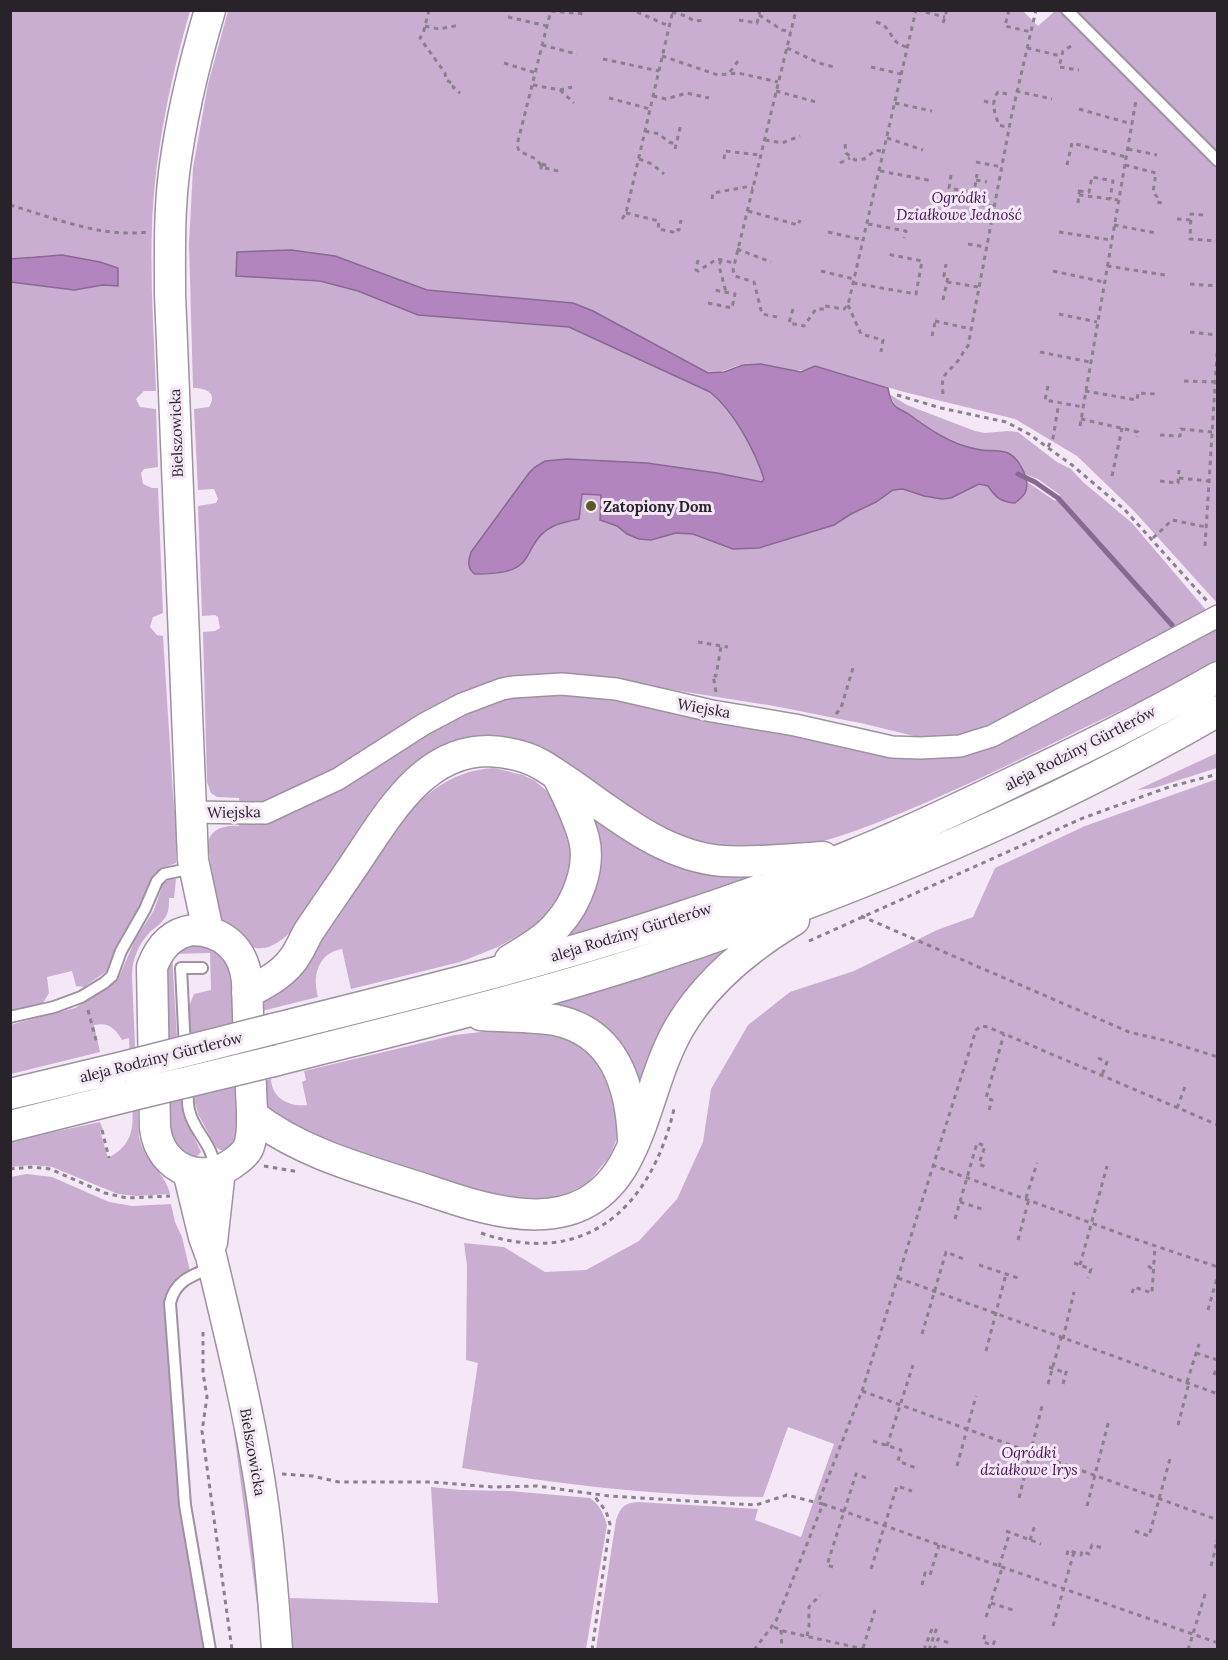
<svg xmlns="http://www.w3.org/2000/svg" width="1228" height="1660" viewBox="0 0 1228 1660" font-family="Lora,serif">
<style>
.green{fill:#caaed2}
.water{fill:#b285bf;stroke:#896892;stroke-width:1.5}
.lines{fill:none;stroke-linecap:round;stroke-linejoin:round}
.stream{stroke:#896892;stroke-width:5}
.lane-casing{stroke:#9d92a0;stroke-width:14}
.street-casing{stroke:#9d92a0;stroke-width:24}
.secondary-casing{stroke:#9d92a0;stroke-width:33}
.path{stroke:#89818b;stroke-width:3;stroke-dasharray:4.5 4.5;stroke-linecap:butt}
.lane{stroke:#fff;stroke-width:10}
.street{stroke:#fff;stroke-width:21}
.secondary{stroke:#fff;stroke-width:30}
.secondary-bridge-casing{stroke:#9d92a0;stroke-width:33;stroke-linecap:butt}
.secondary-bridge{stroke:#fff;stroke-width:30}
.poi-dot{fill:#5a5a27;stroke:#f4e8f7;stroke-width:2}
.labels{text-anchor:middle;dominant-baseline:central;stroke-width:6;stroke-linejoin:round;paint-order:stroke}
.park-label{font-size:15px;font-style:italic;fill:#470d55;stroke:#f4e8f7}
.street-label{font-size:15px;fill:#282329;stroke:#f4e8f7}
.poi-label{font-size:15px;font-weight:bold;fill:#282329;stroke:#f4e8f7;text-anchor:start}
</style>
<rect width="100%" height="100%" fill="#f4e8f7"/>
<path class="green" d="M1022,10L1038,26L1055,11H1059L1217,169V603L1134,511L1077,456L1015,419L904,392L815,366C792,378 771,362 745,364C731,366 722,374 708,373L593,311L573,303L427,290L353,262L310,252L291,250L237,252V276L320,281L358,291L418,315L569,327L710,392C734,411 754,450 764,479L762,482L717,473L647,463L567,459L545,462L535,467L529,473L471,552C468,561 467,569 475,574C488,574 511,573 520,565C527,560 529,552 533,546C545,524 557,524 579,519L582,494L602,495L601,520L617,526L627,534L639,539L651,540L676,533L693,534L733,549L759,548L834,525L851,514L876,502L893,490L903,489L924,496L942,499L951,498L979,484L988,486C996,498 1001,502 1015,503L1025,494L1026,481L1055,501L1060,495L1038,479L1024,474L1020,463L1004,452L974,449L935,433L908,414L896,407L889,394L907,405L975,431L985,433L1008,431L1018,432L1023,436L1057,462L1071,469L1083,482L1132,523L1217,623V665C1175,686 1131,705 1088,726C1034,753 980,779 925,803C865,828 802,856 735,851C697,848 661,835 630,813C615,803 602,790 588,779C547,745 504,725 451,743C434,749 418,759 406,772C393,785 384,801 374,815C354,845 335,876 313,904C302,919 289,938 271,946C259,951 247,947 237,940C226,931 216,923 211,909L217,907L208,845C209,829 225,825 239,826V820H265L280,814L350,779L451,716L497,698L544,690L597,692L644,701L652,707L660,710L716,721L725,718H731L898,754L927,755L926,739L865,724L774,706L580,675L538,674L511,678L457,699L385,739L375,750L338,773L280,802L266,807L240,806L239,798L217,797L211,793L207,782L203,632L215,631L220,628L218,617L215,615L202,616L198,506L216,503L218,499L214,489L198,490L194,409L209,407C218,392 205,388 193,388L189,244L193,168L208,84L228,11Z
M11,11H190C170,81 155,152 152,226C150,281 154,336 156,391H144L136,399L140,407L156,409L158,467L144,469L141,473L143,484L152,488H158L163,613L153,617L150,627L157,635L163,636L173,794L176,821V863L160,869L152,876L143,900L119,941L107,971L84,987L76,986L72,971L47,977L49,993L43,1003L12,1010L10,282C20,282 29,285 38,286C66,288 92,287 118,285V268C77,254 53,253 11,259Z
M1072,11H1217V155Z
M1217,753V768L1154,788L1137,790Z
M494,768L523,775L535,781L555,798L576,841L569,888L542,922L498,947L460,962L351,989L342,949C318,953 312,976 318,997L254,1013L255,1010L390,831C422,798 446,771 494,768Z
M1217,779V1649H596L616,1520C621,1507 624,1503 638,1502L758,1509L755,1520L801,1537L834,1444L788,1427L763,1497C661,1496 561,1485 462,1468L478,1363L466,1360L467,1266L464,1243L504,1247L545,1272L586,1270L639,1241L677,1199L703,1142L711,1089L748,1025L790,992L854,971L937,930L973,917L995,868L1085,826Z
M589,816L779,871L544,945Z
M170,879H176L174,898H169C169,905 169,912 165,918C162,923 156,927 151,931C139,943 132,959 132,976L139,1137C145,1162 166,1174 170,1194L136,1196L118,1194L52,1167L32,1165L11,1167V1141L100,1122L103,1130L100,1131L108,1158C140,1142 132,1116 131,1086L11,1115V1104L130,1074L129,1038L122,1040C115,1028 108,1022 94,1025L100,1052L11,1074L10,1025L75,1008L98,994L118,979L135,940L154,910L163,884Z
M746,936L639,1091L532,1004Z
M205,942L231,965L240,1125L236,1140L228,1151L220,1150L216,1147L198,1114L195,1103L189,1006L194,994L211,990L210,953L172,954L181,1105L184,1116L201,1152L194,1160L186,1157L170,1140L165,959L175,948Z
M507,1029L537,1030L584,1045L615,1086L618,1135L610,1156L590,1180L582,1186L561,1196L527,1200L482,1197L270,1121L256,1083L271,1079C272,1099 290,1107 307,1105L302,1082L306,1080L304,1071L455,1035Z
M27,1174L52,1177L109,1202L132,1206L171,1204L175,1222L182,1237L190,1271L177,1279L167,1296L179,1494L187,1547L205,1649L11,1650L10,1177Z
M229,1395L252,1496L263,1649Z
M431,1487L461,1490L510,1491L590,1498C600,1505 603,1513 607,1525L586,1649H293L290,1598L438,1603Z"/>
<path class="water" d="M291,250L335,256L427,290L573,303L593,311L708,373L724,372L743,365L761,364L801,372L815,366L888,388C889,394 890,400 894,405C898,410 905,411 910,415C930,430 951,444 976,449C986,452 998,449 1008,453C1020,459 1031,481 1025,493C1023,497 1018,500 1015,503C1001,502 996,498 988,486L979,484L951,498L942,499L924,496L903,489L893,490L876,502L851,514L834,525L759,548L733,549L693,534L676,533L651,540L639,539L627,534L617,526L600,520L601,495L582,494L579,519C559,523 544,526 533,546C529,552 527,560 520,565C511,573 488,574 475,574C467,569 468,561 471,552L529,473L535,467L545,461L567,459L647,463L717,473L762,482L764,479C755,451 734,411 710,392L569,327L418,315L358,291L320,281L236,276L237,252Z
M62,255L100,262L118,268V286L103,285L74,290L11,282V259Z"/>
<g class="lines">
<path class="stream" d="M1018,474L1035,482L1058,498L1172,625"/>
<g class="lane-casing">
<path id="lane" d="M1067,10L1218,161
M10,1017L54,1007L81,997L104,983L112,976L121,951L145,909L157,881L164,874L188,869
M185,1049L181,968H202
M187,1085C188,1093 187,1102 189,1110C193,1131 214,1145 214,1168
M210,1650L185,1505L170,1303C175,1281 191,1276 210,1268"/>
</g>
<g class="street-casing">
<path id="street" d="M190,812L265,813L338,779L424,724L462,704L502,689L513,687L562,684L616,689L712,711L795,725L892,747L920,748L960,746L992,736L1218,616"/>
</g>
<g class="secondary-casing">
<path id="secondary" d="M193,930C224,931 244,950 247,981C248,1016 249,1051 251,1087C251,1105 255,1128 249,1146C247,1152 242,1156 237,1160C205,1187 160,1171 155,1128L152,967C159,948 171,933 193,930Z
M208,931L193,860L170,294C170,254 169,213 174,173C181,118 194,64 210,10
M510,960C526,950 546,939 558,924C577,903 591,867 584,839C578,816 567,795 557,775
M247,993C262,985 280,976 291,962C299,953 303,941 309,931C325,907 342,883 358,859C389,813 424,751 488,751C507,752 524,755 540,764C598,798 653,856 723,861C756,863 790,859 823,857
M481,1015C505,1017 531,1016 555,1020C615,1032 631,1086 633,1140
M273,1029C408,995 543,963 675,919C735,899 794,879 852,855C913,831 973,801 1032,773C1095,743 1157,712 1218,677
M274,1061C395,1030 518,1001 637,963C838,898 1035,817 1218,711
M10,1094L127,1066
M252,1115C303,1155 370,1171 430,1191C497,1214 582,1240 625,1162C648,1120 655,1070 679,1028C706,982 749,947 794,920
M10,1126L129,1096
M188,1171L204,1237L211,1256C228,1328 246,1399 258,1472C268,1530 273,1590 277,1650
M212,1242L220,1170"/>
</g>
<path class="path" d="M429,10L423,34L420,38L445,73L446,80L454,84L453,87L460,93
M917,10L945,17
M953,10H954
M1009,10L1005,26L1031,32
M551,11L585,14
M637,12L669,26
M672,12L686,16L694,21L706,20
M759,15L782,30L791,31
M508,17L547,26
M739,20L757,23L760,10
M876,22C894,27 888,43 907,47
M943,23L947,10
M425,26L439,29L460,25
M542,45L577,54
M1071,46L1063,51L1059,67L1079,70
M787,48L819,63L834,67
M1027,48L1061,56
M662,56L718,75L738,73L778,82
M603,59L659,71
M504,63L536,73
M871,67L901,74
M730,72L738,61
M533,85L560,90L572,87
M560,90L574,103
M776,91L816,102
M1016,91L1052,99
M1007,94L998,92C990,102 995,114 999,125L1009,128
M653,96L666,99L687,93L709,98
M609,98L650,109
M984,101L994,104
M895,103L932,111
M1079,109L1132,124
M645,131L659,134L669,142L676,144
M887,138L923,150
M765,140L782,143L800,136
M845,144L846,153L855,160L864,159L876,150L884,152
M675,149L681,124
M1128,149L1157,155
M639,159L652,164L664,174
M724,159L725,151L760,155
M976,162L1002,167
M840,163L850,158
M542,164L545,165L544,169L541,168Z
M541,165L536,159L519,151L517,145L551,10
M1067,165L1072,143L1126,157
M1125,165L1156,173L1153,192L1157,197V202L1162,203
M545,168L562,172
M880,171L933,181
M951,175L949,188L974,193L977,174
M976,180L987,182
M1079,191L1089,192L1092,177L1113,181L1110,199
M966,192L983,205L994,206
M1079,195L1118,200
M712,199L713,193L746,187L753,188
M1078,203L1080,185
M10,205C54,218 102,238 148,232
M748,211L798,225L800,220
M626,213L659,221L658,229L673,232L674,229L679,230L681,220
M1203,215L1191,214L1190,239L1218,241
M622,219L626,213L673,10
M1177,219L1191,220
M868,224L906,231L904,238
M1114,225L1156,233
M828,232L864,240
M1059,232L1111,240
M968,244L986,247
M737,249L771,262
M698,260L696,270L698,271L717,259L734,263
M721,260L719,266L726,292
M1107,266L1165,275
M821,271L854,279
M1053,271L1104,282
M947,282L979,287
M853,283L916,294L922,261L887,254
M1190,284L1218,286
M943,300L948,277L944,276L946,264
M708,303L732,308L735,294L714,290
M848,305L861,334L883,340L881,352
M793,309L789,323L804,326L816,309H825V306L844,309L848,305L916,10
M1059,314L1097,322
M777,317L762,314L754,282L735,276L733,270L796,10
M935,321L971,329
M1190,332L1218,335
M932,336L936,318
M1040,352L1090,362
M1184,381L1215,382
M1048,386L1045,400L1083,407
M1085,391L1137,400L1138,393L1157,394
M943,394C941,375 944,376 956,363C961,358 963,351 968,346L1011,118L1036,10
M897,395L941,408L1006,422L1029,434L1072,465L1125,510L1207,601
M1081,419L1138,432L1137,437
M1080,426L1136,100
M1160,435L1180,436L1181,429L1212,432
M1048,447L1053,438L1059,402
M1112,476L1122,428
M1179,478L1209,481
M1160,481L1178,483L1179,470
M1153,538L1172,520L1206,527
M1205,546L1218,338
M698,642L728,647
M716,692L713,675L716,676L721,646
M836,714L841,708L853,668
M861,916L1129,1032L1167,1041L1218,1057
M809,941L1083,818L1169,787L1218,774
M88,1010L97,1044
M1098,1058L1107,1062L1102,1075
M1177,1108L1186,1084
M989,1110L992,1100L986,1098L1004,1034
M102,1130L109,1158
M932,1165L1135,1239L1218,1267
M264,1166L299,1172
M10,1169L31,1167L50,1169L105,1193L127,1198L170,1196
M1026,1198L1037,1163
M960,1202L982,1209
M955,1219L977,1143L985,1146L979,1164L986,1167
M481,1233C585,1269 651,1208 674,1109
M1018,1240L1029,1199
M1074,1263L1091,1269L1088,1278
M979,1265L1018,1278
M1080,1265L1107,1166
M1148,1266L1154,1270
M898,1278L1218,1394
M1132,1293L1134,1287L1152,1293L1155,1246
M1208,1310L1218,1274
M203,1332V1373L207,1397L202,1431L232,1650
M922,1334L946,1252L966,1260
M1063,1339L1074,1292
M986,1351L1006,1274
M1196,1353L1218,1360
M1049,1367L1066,1373
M1214,1375L1218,1364
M1187,1382L1199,1344
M1048,1384L1061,1338
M1063,1384L1067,1369
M862,1391L1218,1520
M1178,1425L1189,1383
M873,1441L901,1450L898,1461L916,1468
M887,1446L913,1365
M957,1466L976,1396
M282,1474L312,1476L339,1482H431L493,1487L537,1486L609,1496L756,1505L787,1495L818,1503
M1019,1498L1042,1406
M823,1504L1218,1643
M1087,1506L1109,1420
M1006,1531L1041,1544
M1135,1531L1149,1536L1171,1455
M1030,1540L1035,1525
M1067,1555L1068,1550L1081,1555L1082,1551L1089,1554L1092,1545L1103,1548
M1211,1566L1216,1547L1214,1542L1218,1541
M833,1567L827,1565L856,1474L869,1479
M999,1567L1010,1532
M871,1569L897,1486L912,1491
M922,1585L925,1573L930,1575L939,1545
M991,1603L1016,1611
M986,1617L1002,1568
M1053,1626L1074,1552
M774,1627L783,1631L868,1650
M781,1630L782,1650
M985,1635L983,1642L993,1645L996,1637
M807,1636L809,1627V1607L820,1595
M863,1648L875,1610
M592,1650L610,1524L606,1511L594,1496
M754,1650L776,1621L823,1504L818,1503L862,1391L976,1030L981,1026L988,1027L1218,1125
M924,1650L933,1626
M929,1650L936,1630L931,1629
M934,1650L938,1639L952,1644
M1188,1650L1206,1591"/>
<use href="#lane" class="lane"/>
<use href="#street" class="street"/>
<use href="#secondary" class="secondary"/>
<g class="secondary-bridge-casing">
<path id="secondary-bridge" d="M127,1066L273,1029
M129,1096L274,1061"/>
</g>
<use href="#secondary-bridge" class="secondary-bridge"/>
</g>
<circle class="poi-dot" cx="591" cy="506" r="6"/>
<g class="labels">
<g class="park-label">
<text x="959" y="197">Ogródki<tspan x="959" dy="17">Działkowe Jedność</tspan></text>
<text x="1029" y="1452">Ogródki<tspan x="1029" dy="17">działkowe Irys</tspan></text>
</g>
<g class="street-label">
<text transform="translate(176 433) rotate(-92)">Bielszowicka</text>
<text transform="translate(704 708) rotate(10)">Wiejska</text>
<text transform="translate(1080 748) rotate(-27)">aleja Rodziny Gürtlerów</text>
<text transform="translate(234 812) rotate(-1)">Wiejska</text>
<text transform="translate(631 932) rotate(-17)">aleja Rodziny Gürtlerów</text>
<text transform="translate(161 1057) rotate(-14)">aleja Rodziny Gürtlerów</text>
<text transform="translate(253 1452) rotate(80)">Bielszowicka</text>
</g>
<g class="poi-label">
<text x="603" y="506">Zatopiony Dom</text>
</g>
</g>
<rect width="1228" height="1660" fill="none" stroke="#282329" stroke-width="24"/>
</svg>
